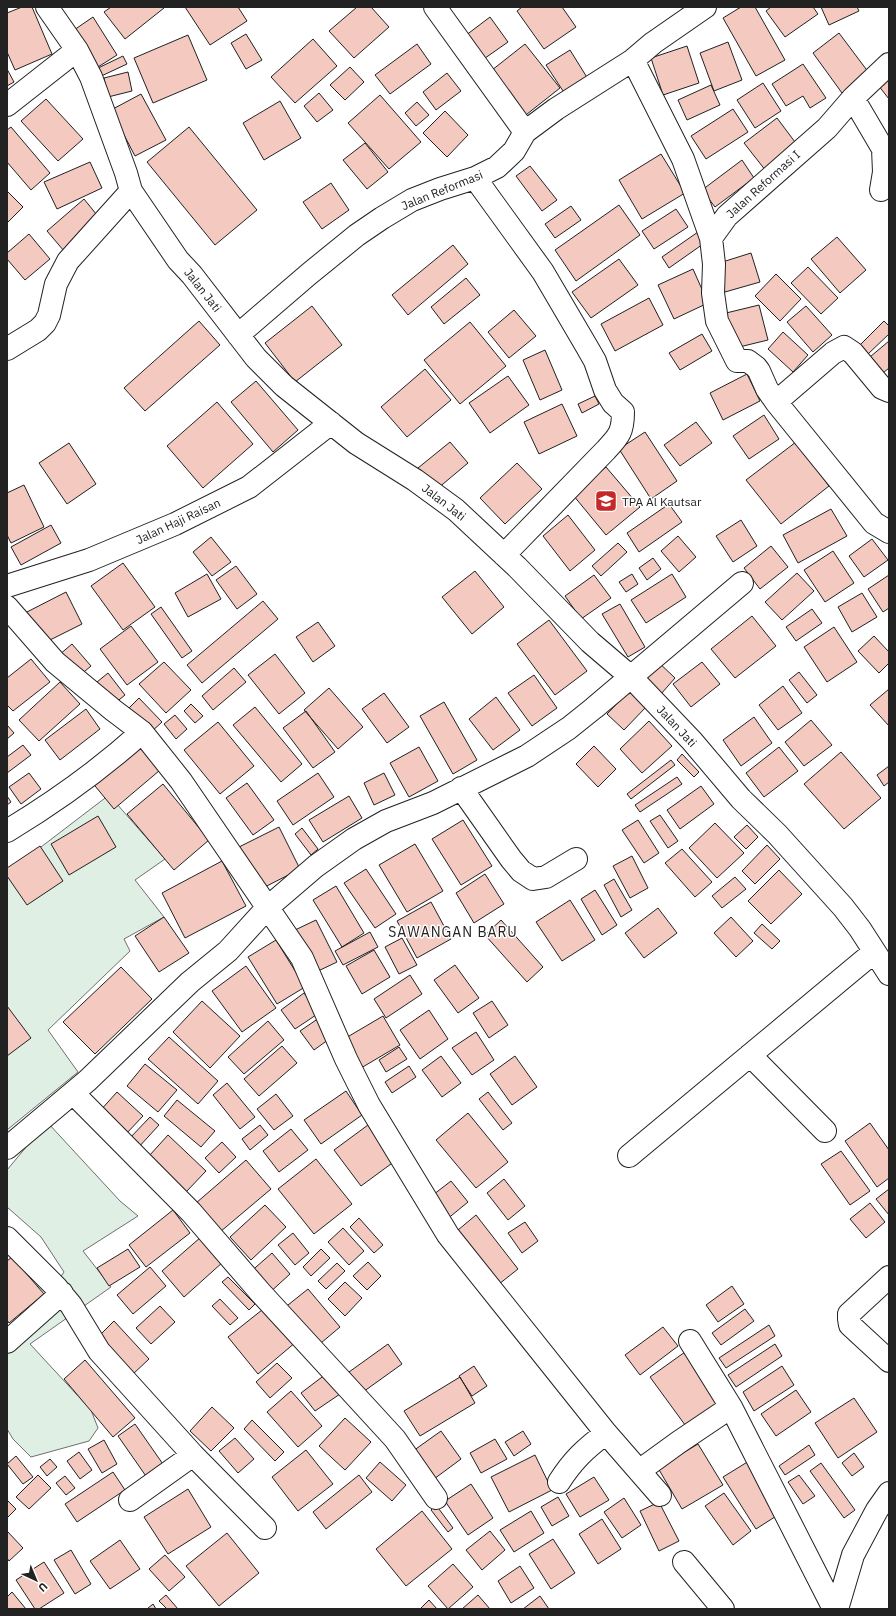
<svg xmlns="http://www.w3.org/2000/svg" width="896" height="1616" viewBox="0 0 896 1616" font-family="'IBM Plex Sans',sans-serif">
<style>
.green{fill:#e0efe3;stroke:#6f6f6f}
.building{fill:#f3c9c0;stroke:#222}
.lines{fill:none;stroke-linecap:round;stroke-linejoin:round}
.minor-casing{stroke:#222;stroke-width:24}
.minor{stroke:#fff;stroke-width:22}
.labels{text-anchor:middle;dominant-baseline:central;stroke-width:3;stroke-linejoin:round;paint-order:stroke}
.street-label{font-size:12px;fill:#222;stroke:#fff}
.poi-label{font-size:12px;fill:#222;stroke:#fff;text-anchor:start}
.quarter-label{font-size:14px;letter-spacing:1px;fill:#222;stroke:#fff}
</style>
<rect width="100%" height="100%" fill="#fff"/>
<path class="green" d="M109,795L165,859L135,880L164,917L124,939L130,951L48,1030L78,1072L7,1130V873Z
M47,1122L120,1201L138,1216L83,1251L111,1287L30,1344L91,1410L98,1428L89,1441L31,1457L13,1439L7,1429V1344L42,1305L64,1272L41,1237L7,1207V1170Z"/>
<path class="building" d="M22,7H32L52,54L15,70L7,52V13Z
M111,7H163L164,8L125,39L104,12Z
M185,7H238L247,21L210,45Z
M357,7H371L389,27L354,58L329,31Z
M522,7H562L576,27L544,49L517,11Z
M741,7H755L785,60L756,76L723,18Z
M771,7H813L818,14L785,37L766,11Z
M821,7H857L859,11L829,25Z
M93,17L117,55L98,67L74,30Z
M490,17L508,42L478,63L461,39Z
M839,33L869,73L842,93L813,53Z
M246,34L262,60L246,69L231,43Z
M188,35L207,80L153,103L134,58Z
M313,39L337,66L295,103L271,77Z
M728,42L742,80L714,91L700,53Z
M417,44L431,64L390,94L375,75Z
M525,44L560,88L522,118L487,74Z
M687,46L699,83L663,95L651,58Z
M570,50L588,79L565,94L546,65Z
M123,56L127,64L97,78L94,70Z
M803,64L826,98L810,108L803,96L786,106L772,84Z
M350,67L364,82L345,100L330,85Z
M7,69L14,82L7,86Z
M128,72L132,91L108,97L104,78Z
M447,73L461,91L436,110L423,92Z
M889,76V99L878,85Z
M763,83L781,111L755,128L737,100Z
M711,85L720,105L687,120L678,100Z
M319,93L333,110L317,122L304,106Z
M141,94L166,140L135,156L111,110Z
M380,95L421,142L389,169L348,123Z
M46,99L83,139L58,161L21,121Z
M280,101L301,138L264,160L243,123Z
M417,102L429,115L416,126L405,113Z
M733,109L748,132L706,159L691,136Z
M445,111L468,135L447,157L423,133Z
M777,118L798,146L766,171L744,143Z
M11,127L50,173L31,190L7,162V130Z
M189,127L257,210L215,245L147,162Z
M365,143L388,172L367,189L343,160Z
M661,154L685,193L642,219L619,180Z
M742,160L754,178L715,207L702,190Z
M90,162L102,188L57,209L44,182Z
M530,166L557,200L542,211L516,176Z
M331,183L349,210L322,229L303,202Z
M7,191L23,207L7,223Z
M84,199L101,220L64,251L47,231Z
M619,205L640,235L576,281L555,250Z
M571,206L581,220L555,238L545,224Z
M676,209L688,227L654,249L642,231Z
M698,232L706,242L669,268L662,257Z
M29,234L50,259L25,280L7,259V253Z
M837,237L866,270L840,293L811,259Z
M453,245L468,264L408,315L392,295Z
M751,253L760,282L725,292L716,264Z
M619,259L638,285L591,318L572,292Z
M808,267L838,298L821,314L791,283Z
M693,269L708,303L674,319L658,285Z
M776,274L801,299L780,321L755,296Z
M466,278L480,295L444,324L431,307Z
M649,298L663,325L615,351L601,324Z
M759,305L768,340L731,349L722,314Z
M312,306L342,345L295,382L265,343Z
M806,306L832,335L813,352L787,322Z
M514,310L536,336L509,358L488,332Z
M199,321L220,345L145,411L124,388Z
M884,321L889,326V334L868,354L860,345Z
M470,322L506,366L460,404L424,360Z
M783,332L808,355L793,372L768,349Z
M702,334L712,351L680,370L669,353Z
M889,341V368L877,378L864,362Z
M545,350L562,390L540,400L523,360Z
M425,369L451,400L407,437L381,407Z
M747,374L760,401L723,420L710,393Z
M508,376L529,405L490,433L469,403Z
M256,381L298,430L273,452L231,402Z
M595,396L599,404L582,413L578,404Z
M217,402L253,444L203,488L167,446Z
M562,404L577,436L539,454L524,422Z
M764,415L779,439L749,459L733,436Z
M696,422L712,443L680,466L664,445Z
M645,432L677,481L651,499L619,449Z
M450,442L468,463L437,489L418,468Z
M796,442L829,486L781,524L746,480Z
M69,443L96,484L67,504L39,463Z
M517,463L542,489L505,524L480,498Z
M606,467L640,507L606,535L573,495Z
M24,485L44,527L11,543L7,535V493Z
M669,504L682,522L639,552L627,533Z
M831,509L847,536L798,563L783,535Z
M568,515L595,550L570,571L543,536Z
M741,520L757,546L733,562L716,536Z
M51,525L61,543L21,565L11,547Z
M678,536L696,557L679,572L661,551Z
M211,537L231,562L212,576L193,552Z
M872,539L888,560L864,577L849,556Z
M618,543L627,552L601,576L592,566Z
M771,546L788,567L760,589L744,568Z
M833,551L854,583L825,602L804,570Z
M653,558L661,569L647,580L639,568Z
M123,563L155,607L123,630L91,586Z
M236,566L257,594L237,609L216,580Z
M475,571L504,607L472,634L442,597Z
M797,573L814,591L782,620L765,602Z
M207,574L221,599L188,617L175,593Z
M632,574L638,584L626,592L619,582Z
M672,574L686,597L646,623L631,600Z
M594,575L611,598L581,619L565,596Z
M889,575V608L883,612L868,589Z
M66,592L82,624L40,645L25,613Z
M862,593L877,617L852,632L838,607Z
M263,601L278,619L202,683L187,665Z
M620,604L645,647L628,657L602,614Z
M161,607L192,651L182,658L151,614Z
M812,609L822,623L796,641L786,627Z
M752,616L776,646L735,678L711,649Z
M549,620L587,671L555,695L517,644Z
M318,622L335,646L313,662L296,637Z
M131,626L158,662L127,685L100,649Z
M834,627L857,662L827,682L804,647Z
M874,636L889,652V663L879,673L858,651Z
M72,644L91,666L78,677L59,655Z
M275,654L305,693L279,714L248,675Z
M31,659L50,682L13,711L7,705V678Z
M655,659L675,678L661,694L640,675Z
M164,662L191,690L166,713L139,684Z
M702,662L720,684L691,707L673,684Z
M234,668L246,682L213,710L202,696Z
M799,672L817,695L807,703L789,680Z
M108,673L125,695L114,704L97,682Z
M534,675L557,708L532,726L508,693Z
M60,682L80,704L39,741L19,720Z
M783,686L802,713L778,730L759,705Z
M329,688L363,727L338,749L304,710Z
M889,689V726L870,705Z
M629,691L646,707L624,730L607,714Z
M384,693L409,727L387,743L362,709Z
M496,697L520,730L493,750L469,719Z
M139,698L162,722L150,733L127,710Z
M444,702L477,760L453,774L420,716Z
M191,704L203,716L195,723L184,711Z
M255,707L302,764L281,782L233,725Z
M86,709L100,729L60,760L45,740Z
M306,711L335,752L313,768L283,728Z
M175,715L187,729L176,739L164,724Z
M754,717L772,743L741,766L723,740Z
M811,720L832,745L804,766L785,742Z
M649,721L672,746L642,773L620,749Z
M218,722L254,766L220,794L184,750Z
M7,725L14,733L7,739Z
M143,738L166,765L114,809L91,781Z
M23,745L31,755L7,773V757Z
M594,746L616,769L598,787L576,764Z
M419,747L438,781L409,797L390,763Z
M779,747L798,771L764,797L746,773Z
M841,752L881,798L844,829L804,784Z
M682,754L699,772L694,777L677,760Z
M671,760L675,765L631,799L627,794Z
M889,766V782L884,786L877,775Z
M29,773L41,789L21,804L9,787Z
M318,773L334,797L293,825L277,801Z
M384,773L395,795L374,805L364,783Z
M677,777L682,784L640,812L635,805Z
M247,783L274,820L253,835L226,798Z
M163,784L209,840L174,870L127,814Z
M701,786L714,804L680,829L667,810Z
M7,796L11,802L7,805Z
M349,796L362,818L323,842L309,820Z
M660,815L678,841L668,848L650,821Z
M98,816L116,847L69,875L51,844Z
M463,820L492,866L461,885L432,839Z
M638,820L659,853L644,863L622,830Z
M715,823L744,853L717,878L689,848Z
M747,825L758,837L746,849L734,837Z
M279,827L300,869L257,891L235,849Z
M302,828L318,849L311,855L295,834Z
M415,844L443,891L407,912L379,865Z
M767,845L780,859L755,884L742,871Z
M40,846L63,881L27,905L7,876V868Z
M682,849L712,882L695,897L665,863Z
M632,856L648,888L630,898L613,866Z
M222,861L246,906L185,938L162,893Z
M366,869L396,914L375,928L344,883Z
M779,870L802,894L771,924L748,901Z
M485,874L504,904L474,923L456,893Z
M735,877L746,889L722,908L712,896Z
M614,879L632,910L621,917L604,885Z
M336,886L364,933L342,947L313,900Z
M595,890L617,925L602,935L581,899Z
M570,900L595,940L562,961L536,922Z
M431,902L451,939L417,958L397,921Z
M658,908L677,933L644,958L625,933Z
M164,917L189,953L159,972L135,936Z
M731,917L753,941L736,957L714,933Z
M316,920L337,962L316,972L295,930Z
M501,920L543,967L527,982L485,935Z
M762,924L780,941L772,949L754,933Z
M370,932L378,947L343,965L335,951Z
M402,938L417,965L399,974L385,947Z
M276,940L305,987L277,1004L248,957Z
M374,950L390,977L362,994L346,966Z
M455,965L479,998L458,1013L434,980Z
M246,966L276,1008L242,1032L212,991Z
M121,967L152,999L95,1054L63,1022Z
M410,975L422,994L386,1018L374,999Z
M304,993L319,1013L295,1029L281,1010Z
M202,1001L240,1036L210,1068L173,1032Z
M492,1001L508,1025L489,1038L473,1013Z
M7,1006L31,1038L7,1056Z
M429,1010L448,1039L420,1059L400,1030Z
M383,1016L400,1045L361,1068L344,1039Z
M319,1018L332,1037L314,1050L300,1031Z
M268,1021L284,1040L244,1074L228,1057Z
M476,1032L494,1060L472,1075L452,1048Z
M169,1037L218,1081L198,1104L148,1059Z
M282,1046L297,1063L259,1096L244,1079Z
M399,1047L407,1059L386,1072L379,1060Z
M441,1056L461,1083L442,1097L422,1070Z
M515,1056L537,1087L512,1105L490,1074Z
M145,1064L177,1090L158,1112L127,1086Z
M409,1066L416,1077L392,1093L385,1082Z
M227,1083L255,1117L240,1129L213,1095Z
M346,1091L362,1115L321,1144L304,1120Z
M117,1092L143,1116L125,1135L99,1112Z
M488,1092L512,1123L503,1130L479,1099Z
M276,1094L293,1116L274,1130L257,1109Z
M177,1100L215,1131L201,1147L164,1116Z
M468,1113L508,1162L476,1188L436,1140Z
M150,1117L159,1125L137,1149L128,1140Z
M870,1123L889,1150V1178L877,1187L845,1141Z
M260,1125L268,1135L250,1150L242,1139Z
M368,1125L395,1161L361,1186L334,1150Z
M291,1129L308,1150L279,1172L263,1151Z
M168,1135L206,1171L186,1192L149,1156Z
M222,1142L236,1157L219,1173L205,1158Z
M841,1151L870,1191L850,1205L821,1164Z
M316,1159L352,1204L314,1234L278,1189Z
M246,1160L271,1189L220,1232L196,1203Z
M504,1179L525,1206L508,1220L487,1193Z
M451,1181L468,1202L446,1220L429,1198Z
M889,1189V1215L876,1199Z
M870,1203L885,1222L866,1238L850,1219Z
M265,1205L286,1227L251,1260L230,1237Z
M173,1210L190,1233L146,1267L129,1245Z
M476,1215L518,1269L494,1288L452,1235Z
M359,1218L383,1245L374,1253L350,1227Z
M525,1222L538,1241L522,1253L508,1233Z
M343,1228L364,1251L349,1265L328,1242Z
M293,1233L309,1253L295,1265L278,1245Z
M201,1237L223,1262L184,1297L162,1271Z
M128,1249L140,1267L109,1286L97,1268Z
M321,1249L330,1258L311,1276L303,1267Z
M272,1253L290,1274L267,1295L248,1274Z
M12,1257L44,1294L9,1323L7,1320V1261Z
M368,1262L381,1276L367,1290L353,1276Z
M337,1263L345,1271L326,1289L318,1281Z
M150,1267L166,1286L133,1314L117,1295Z
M228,1277L255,1304L249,1310L222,1282Z
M345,1282L362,1298L345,1316L328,1299Z
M732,1286L744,1304L718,1322L706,1305Z
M308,1289L340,1327L315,1348L283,1309Z
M220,1299L238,1318L230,1325L212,1306Z
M160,1306L175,1322L151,1344L136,1328Z
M267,1306L296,1342L258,1374L228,1337Z
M745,1309L754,1321L721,1345L712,1333Z
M114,1321L149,1359L132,1375L97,1338Z
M769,1325L775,1336L726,1368L719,1358Z
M663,1327L678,1346L640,1375L625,1355Z
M388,1344L402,1364L363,1392L349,1372Z
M775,1344L782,1356L736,1387L728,1375Z
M685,1352L723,1404L688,1429L650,1377Z
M85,1360L135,1418L113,1437L64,1379Z
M277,1363L292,1378L270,1398L256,1382Z
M474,1366L487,1386L472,1396L459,1376Z
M782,1366L794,1385L754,1411L743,1392Z
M326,1374L340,1394L315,1411L301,1393Z
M460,1377L475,1403L420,1436L404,1411Z
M796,1390L811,1412L776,1436L761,1414Z
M291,1391L322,1426L298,1447L267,1412Z
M854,1398L877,1432L838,1458L815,1423Z
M212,1407L234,1428L211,1451L190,1431Z
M345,1418L371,1442L345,1470L319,1446Z
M252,1420L284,1452L275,1461L244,1429Z
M135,1424L165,1467L148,1479L118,1436Z
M441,1431L461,1459L434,1479L413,1451Z
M523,1431L531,1444L514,1456L505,1442Z
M235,1438L254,1459L238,1473L219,1451Z
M495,1439L507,1459L481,1473L470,1453Z
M104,1440L117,1464L102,1473L88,1449Z
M698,1444L723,1485L682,1509L658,1468Z
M809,1445L815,1455L785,1475L779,1466Z
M306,1450L333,1484L298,1511L272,1477Z
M79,1452L92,1470L80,1479L67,1461Z
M854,1453L864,1467L852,1476L842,1463Z
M535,1455L552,1490L509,1512L491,1477Z
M16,1456L33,1477L23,1484L7,1464Z
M50,1459L57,1467L47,1476L40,1467Z
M749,1461L781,1513L756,1529L723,1477Z
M380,1462L406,1485L392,1501L366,1478Z
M821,1463L855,1510L844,1518L810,1471Z
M113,1472L125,1490L77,1522L65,1504Z
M38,1475L51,1488L29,1509L16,1497Z
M359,1475L372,1492L326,1529L313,1512Z
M799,1475L815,1496L803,1504L788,1482Z
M65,1476L75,1488L66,1495L56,1483Z
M594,1477L609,1500L580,1517L566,1494Z
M471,1484L493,1518L468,1535L445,1501Z
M188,1489L211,1527L168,1554L144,1517Z
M724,1493L751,1531L733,1545L705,1506Z
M558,1497L569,1516L552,1526L541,1507Z
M624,1498L641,1525L622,1538L604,1512Z
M7,1500L16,1509L7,1518Z
M659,1502L679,1541L659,1551L640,1511Z
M436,1505L453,1528L448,1532L431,1510Z
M422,1511L452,1549L406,1586L376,1549Z
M531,1511L544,1533L514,1552L500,1530Z
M602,1519L621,1549L598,1564L579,1534Z
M7,1531L23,1548L9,1561L7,1558Z
M490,1531L505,1550L482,1570L466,1550Z
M227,1533L259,1573L219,1606L186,1566Z
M553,1539L575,1573L551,1589L529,1554Z
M120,1540L140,1569L110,1589L90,1561Z
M71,1550L91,1584L75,1594L54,1560Z
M165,1555L185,1577L169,1591L149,1569Z
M44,1562L64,1593L39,1609H35L16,1580Z
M453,1564L473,1587L448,1609L428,1586Z
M520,1566L534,1588L511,1603L498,1581Z
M12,1592L26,1609H7V1597Z
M166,1595L178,1609H167L159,1601Z
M478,1595L490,1609H462Z
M540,1596L549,1609H523Z
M429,1600L437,1609H420Z
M153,1604L156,1609H147Z"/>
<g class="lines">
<g class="minor-casing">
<path id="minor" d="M47,7L77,50L91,77L126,173L131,191L178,260L192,275L256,358L284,386L356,443L415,480L456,510L517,567L590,642L631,677L692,741L741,799L777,834L843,907L860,929L889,974
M435,7L525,132
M633,60L683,159L711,238L727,216L827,128L853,98L889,64
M853,98L883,149L884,172L881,190
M7,105L77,50
M475,178L543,272L587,347L595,361L605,390L613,403L623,412C623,432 619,436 606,450L504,555
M711,238L714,264L713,293L717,321L737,361H748L756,367L759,371L767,389L776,402L874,523L889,532
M238,335L309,274L357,235L382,218L412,200L440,189L475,178L497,167L514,151L525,132L556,109L633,60L653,43L705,7
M7,349L38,330L45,323L49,315L56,284L68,261L131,191
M776,402L833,353L844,347L853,353L882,388L889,391
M7,586L89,560L175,524L249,487L331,423
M7,607L55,662L113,710L142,732L181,781L302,958L346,1059L369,1105L448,1235L606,1433L660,1495
M461,788L511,859L521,871L533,879L546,877L576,859
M7,831C55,802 101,769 142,732
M750,1055L825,1131
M73,1093L191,1212L260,1292L395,1439L436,1498
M7,1148L87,1081L190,982L228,951L267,908L316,866L354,839L386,821L433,803L527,756L569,728L594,708L742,583
M629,1156L874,952
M7,1238L56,1287L71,1305L99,1351L193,1455L265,1528
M889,1277L849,1314V1319L850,1325L889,1361
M690,1341L731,1407L834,1609
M7,1342L62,1293
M639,1471L679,1442L731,1407
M559,1482C573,1460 585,1449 606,1433
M130,1500L193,1455
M684,1562L723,1609
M837,1609L853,1555L877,1510L889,1493"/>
</g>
<use href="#minor" class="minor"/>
</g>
<defs>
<g id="school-square" transform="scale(1.15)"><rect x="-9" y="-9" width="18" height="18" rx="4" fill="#c62828" stroke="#fff"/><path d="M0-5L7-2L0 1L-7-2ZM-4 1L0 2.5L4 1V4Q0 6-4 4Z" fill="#fff"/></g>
</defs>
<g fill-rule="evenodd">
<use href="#school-square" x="606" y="501"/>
</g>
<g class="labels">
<g class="street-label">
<text transform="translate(763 184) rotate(-42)">Jalan Reformasi I</text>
<text transform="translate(442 190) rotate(-22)">Jalan Reformasi</text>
<text transform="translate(203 290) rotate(52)">Jalan Jati</text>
<text transform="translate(444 502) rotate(38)">Jalan Jati</text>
<text transform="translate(178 521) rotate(-25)">Jalan Haji Raisan</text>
<text transform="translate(677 726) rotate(47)">Jalan Jati</text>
</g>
<g class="poi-label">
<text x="622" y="501">TPA Al Kautsar</text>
</g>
<g class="quarter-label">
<text x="453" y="932">SAWANGAN BARU</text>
</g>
</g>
<rect width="896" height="1616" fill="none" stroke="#222222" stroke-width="16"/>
<g transform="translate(36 1580) rotate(136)" stroke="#ffffff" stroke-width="3" paint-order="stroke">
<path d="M0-3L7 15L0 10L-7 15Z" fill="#222222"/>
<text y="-6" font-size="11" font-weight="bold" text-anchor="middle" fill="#222222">U</text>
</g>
</svg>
